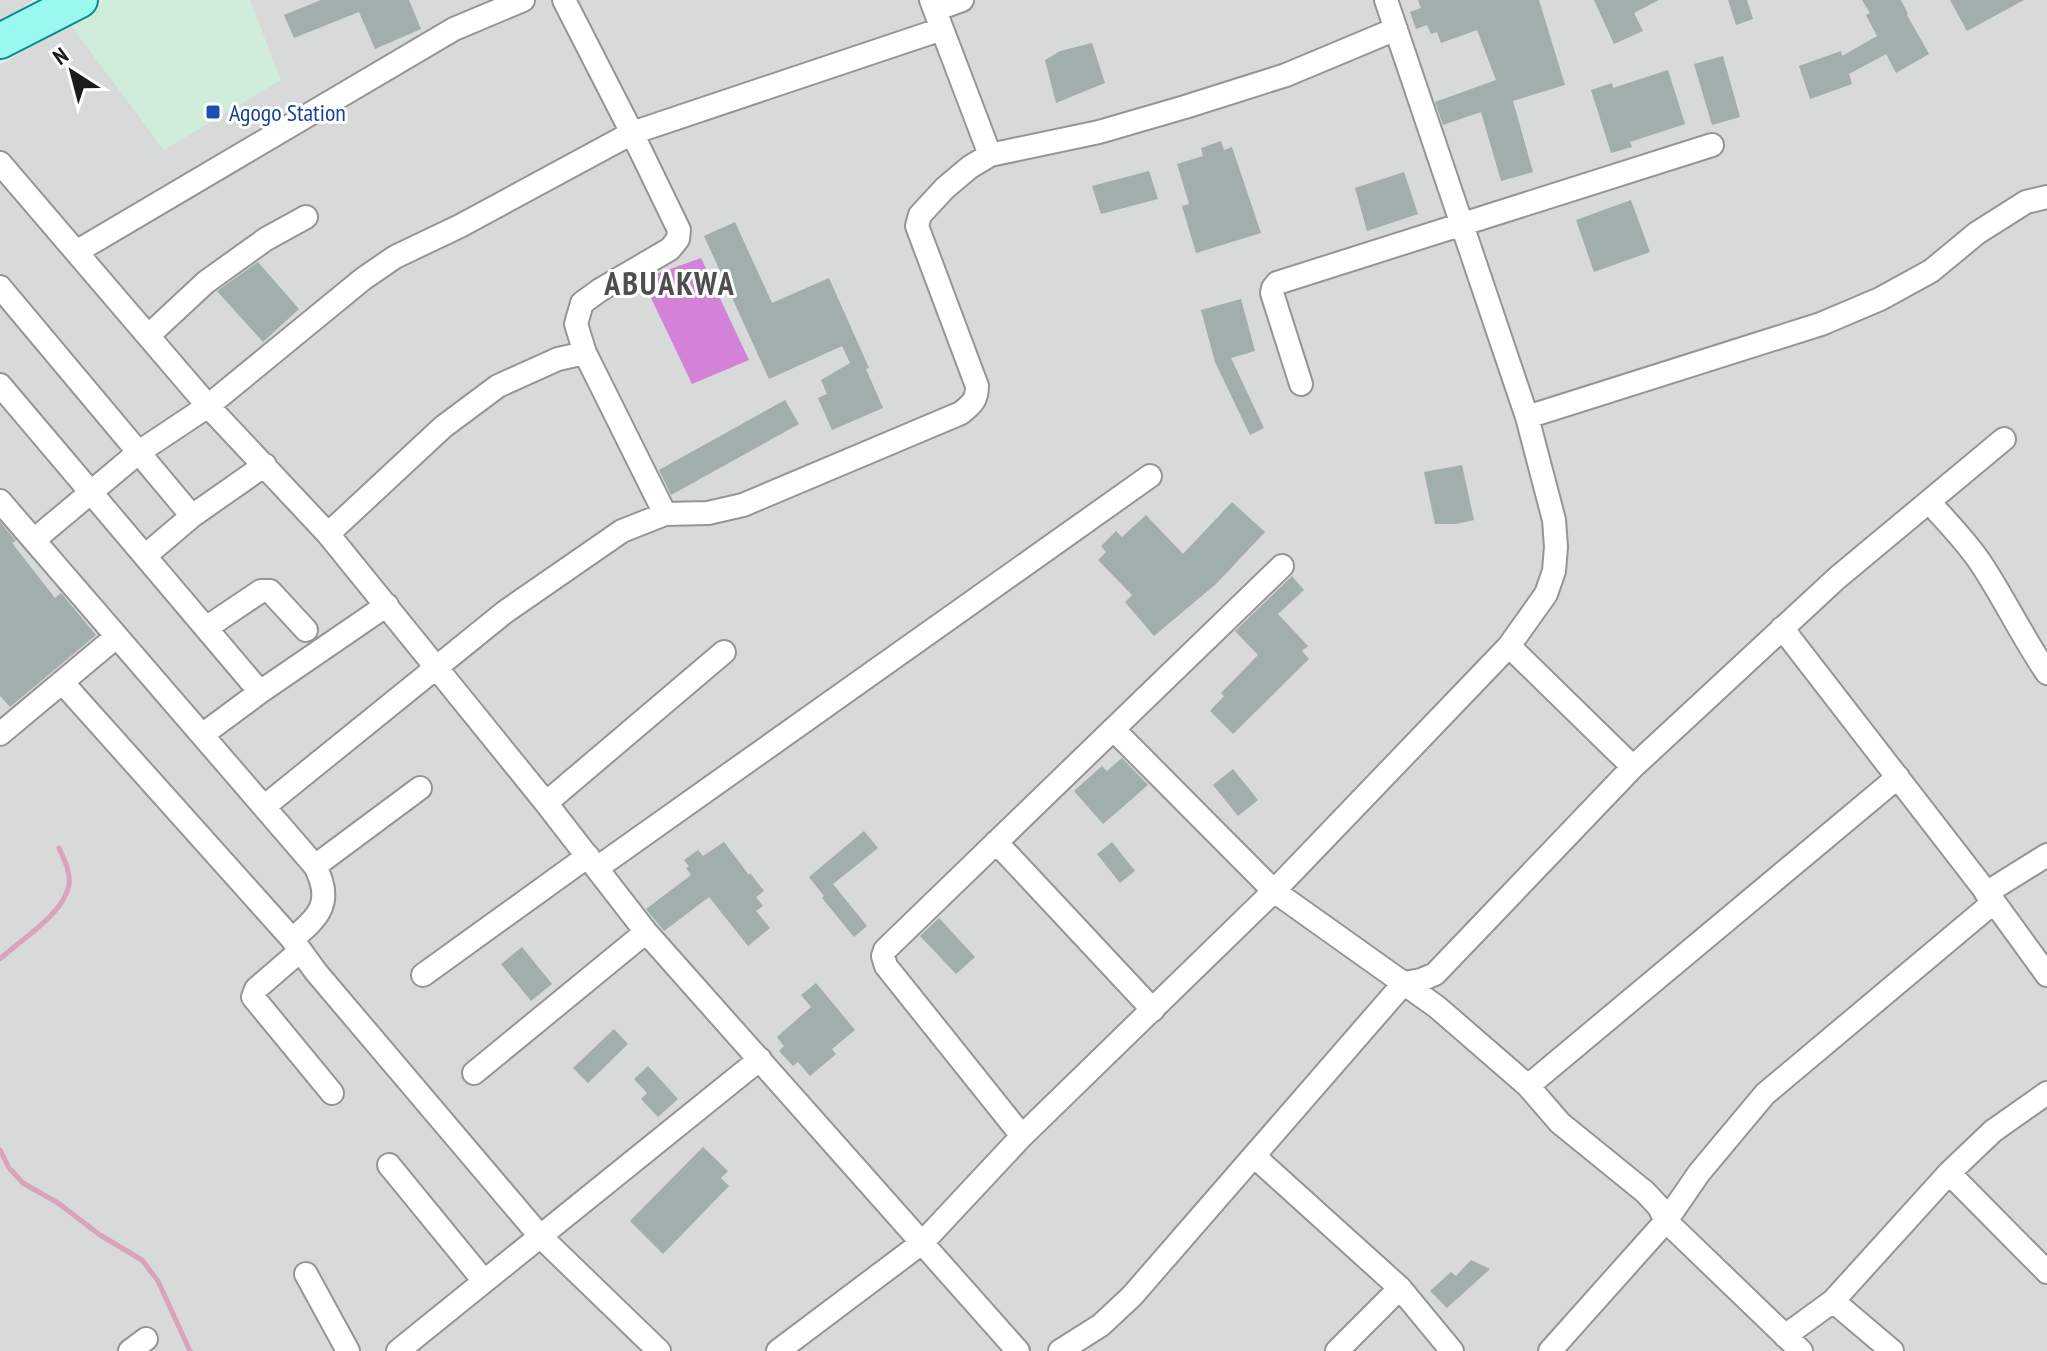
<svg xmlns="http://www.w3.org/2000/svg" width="2047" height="1351" viewBox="0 0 2047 1351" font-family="'PT Sans Narrow',sans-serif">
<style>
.residential{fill:#d8d9d9}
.commercial{fill:#d0eddb}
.pitch{fill:#d481da}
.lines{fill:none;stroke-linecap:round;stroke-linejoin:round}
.stream{stroke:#d9a3bb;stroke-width:5}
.building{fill:#a1aeab}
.street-casing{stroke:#959595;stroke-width:26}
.primary-casing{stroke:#058d8c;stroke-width:38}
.street{stroke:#fff;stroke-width:22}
.primary{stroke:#9bf8ee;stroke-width:34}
.transit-dot{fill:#1a4fb4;stroke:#fff;stroke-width:3}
.labels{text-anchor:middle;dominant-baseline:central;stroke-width:6;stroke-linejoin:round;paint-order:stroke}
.transit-label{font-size:24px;fill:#164399;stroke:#fff;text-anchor:start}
.district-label{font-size:32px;font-weight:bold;letter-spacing:2px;fill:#4e4e4e;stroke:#fff}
</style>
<rect width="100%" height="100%" fill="#e1eded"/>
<path class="residential" d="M0,0H33L0,24Z
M106,0H2047V1351H0V65Z"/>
<path class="commercial" d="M106,0H250L281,80L164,150L69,23Z"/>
<path class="pitch" d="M701,258L749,360L692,384L642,279Z"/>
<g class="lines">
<path class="stream" d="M0,959C20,940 64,914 69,885C71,873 64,859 59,848
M0,1150L9,1168L23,1183L58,1203L100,1235L142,1260L158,1281L190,1351"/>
</g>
<path class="building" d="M321,0H409L421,29L375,49L359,12L294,38L284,15Z
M1418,0H1539L1565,85L1513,101L1533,172L1501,181L1481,112L1443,125L1435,102L1496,80L1477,30L1441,43L1437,32L1431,34L1427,25L1416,29L1410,12L1421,8Z
M1594,0H1659L1634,13L1643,31L1614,44Z
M1728,0H1747L1753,19L1736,25Z
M1862,0H1901L1908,14L1907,15L1929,54L1896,73L1886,54L1849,74L1852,84L1810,99L1799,66L1841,51L1842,56L1877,36L1866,15L1870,13Z
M1950,0H2024L1967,31Z
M1092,43L1105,83L1056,103L1045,60L1060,51Z
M1723,56L1740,117L1712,125L1694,64Z
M1668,70L1685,124L1630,142L1632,147L1611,153L1591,90L1612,83L1613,88Z
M1221,141L1224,150L1232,147L1261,233L1196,253L1182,206L1189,204L1177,164L1203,156L1201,148Z
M1149,171L1158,199L1101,214L1092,186Z
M1404,172L1418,214L1367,231L1355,188Z
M1631,200L1650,252L1594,272L1576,220Z
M735,222L772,303L829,278L869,368L866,369L883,408L832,430L818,398L827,394L821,380L850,363L842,346L769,379L704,236Z
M258,262L299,309L263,342L217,291Z
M1241,299L1255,351L1231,358L1264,428L1250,435L1215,362L1201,310Z
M785,400L799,424L671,495L659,470Z
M1462,465L1474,520L1456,524H1435L1424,472Z
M1232,502L1265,532L1216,584L1154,636L1125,602L1132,595L1098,560L1106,552L1101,546L1116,531L1122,537L1146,515L1183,554Z
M0,522L16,541L12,543L55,598L61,593L96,635L10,707L0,696Z
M1292,576L1304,590L1278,614L1308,646L1302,651L1309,659L1233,734L1210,711L1224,696L1221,693L1258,655L1235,631Z
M1122,758L1148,785L1103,824L1074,791L1102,766L1107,771Z
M1233,769L1258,800L1238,816L1213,785Z
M864,831L878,848L833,884L867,926L854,937L822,898L824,896L809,877Z
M724,842L749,875L750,873L764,891L756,897L763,906L756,911L770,928L748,946L709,897L664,931L646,909L691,875L686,868L689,866L684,860L698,850L703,856Z
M1112,842L1135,871L1120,883L1097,854Z
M939,918L975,957L956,974L920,936Z
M522,947L552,984L531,1001L501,964Z
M816,983L855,1030L832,1049L836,1054L810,1076L798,1062L793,1066L779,1051L784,1046L777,1037L811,1007L801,995Z
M614,1029L628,1044L588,1083L573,1068Z
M648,1066L678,1099L658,1117L641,1099L647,1093L634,1079Z
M703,1147L728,1171L721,1178L729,1186L663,1254L630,1221Z
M1471,1260L1490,1269L1447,1308L1430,1291L1451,1272L1456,1276Z"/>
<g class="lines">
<g class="street-casing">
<path id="street" d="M931,0L990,155
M935,10L962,0
M0,163L208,406L328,534L546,803L646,932L1018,1351
M76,252L454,29L523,0
M0,287L192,516
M148,336L206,282L266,239L306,217
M585,353L665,514
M1301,384L1272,293L1273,288L1277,283L1712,145
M0,385L260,692
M1527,417L1821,324L1880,299L1931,271L1977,233L2026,202L2047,197
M0,501L315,866C333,901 321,916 292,939L316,972L540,1236L659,1351
M1929,502C1947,522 1967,542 1982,565C2005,600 2023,638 2047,673
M328,534L443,427L498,386L558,359L585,353L576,324L582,303L600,290L670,249L678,239L679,230L632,133L564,0
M34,540L139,452L208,406L363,279L395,257L460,226L632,133L942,29
M145,556L192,516L265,465
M206,628L261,591H270L306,630
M1782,628L1994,902L2047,975
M1509,646L1633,767
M62,682L292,939
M1114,730L1274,891L1437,1007L1528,1086L1560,1123L1645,1192L1659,1207L1666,1221L1801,1351
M0,734L116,637
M202,735L260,692L387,605
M546,803L724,652
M265,806L505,612L622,531L665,514L708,513L743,505L961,413C972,404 977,400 977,386L917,226L920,215L945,188L970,167L990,155L1099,132L1185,107L1286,75L1396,29
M996,842L1153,1010
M315,866L420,788
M597,868L1150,476
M1986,893L2047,855
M300,951L256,989L253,997L332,1093
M423,975L588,856
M474,1073L646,932
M1528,1086L1898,777
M1022,1136L886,966L883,956L885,950L1282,566
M1254,1156L1400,1288L1452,1351
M389,1165L484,1281
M1949,1173L2047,1272
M306,1274L348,1351
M1833,1301L1892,1351
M1785,1336L1833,1301L1949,1173L1993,1131L2047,1093
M130,1351L146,1339
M398,1351L760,1059
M778,1351L923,1242L1022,1136L1274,891L1509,646L1546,594L1554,571L1556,547L1554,520L1527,417L1386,0
M1060,1351L1101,1325L1132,1296L1404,983L1421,980L1435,974L1633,767L1837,578L2004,439
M1337,1351L1400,1288
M1550,1351L1666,1221L1699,1173L1765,1094L1994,902"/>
</g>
<g class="primary-casing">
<path id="primary" d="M0,41L80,0"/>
</g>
<use href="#street" class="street"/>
<use href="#primary" class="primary"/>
</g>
<rect class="transit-dot" x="205" y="104" width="16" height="16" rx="4"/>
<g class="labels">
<g class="transit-label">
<text x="229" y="112">Agogo Station</text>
</g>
<g class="district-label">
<text x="670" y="283">ABUAKWA</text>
</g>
</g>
<g transform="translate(72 72) rotate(324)" stroke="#ffffff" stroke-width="6" paint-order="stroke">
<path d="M0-6L14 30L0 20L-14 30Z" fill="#1b1b1b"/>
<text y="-12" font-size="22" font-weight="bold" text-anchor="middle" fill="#1b1b1b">N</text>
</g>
</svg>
